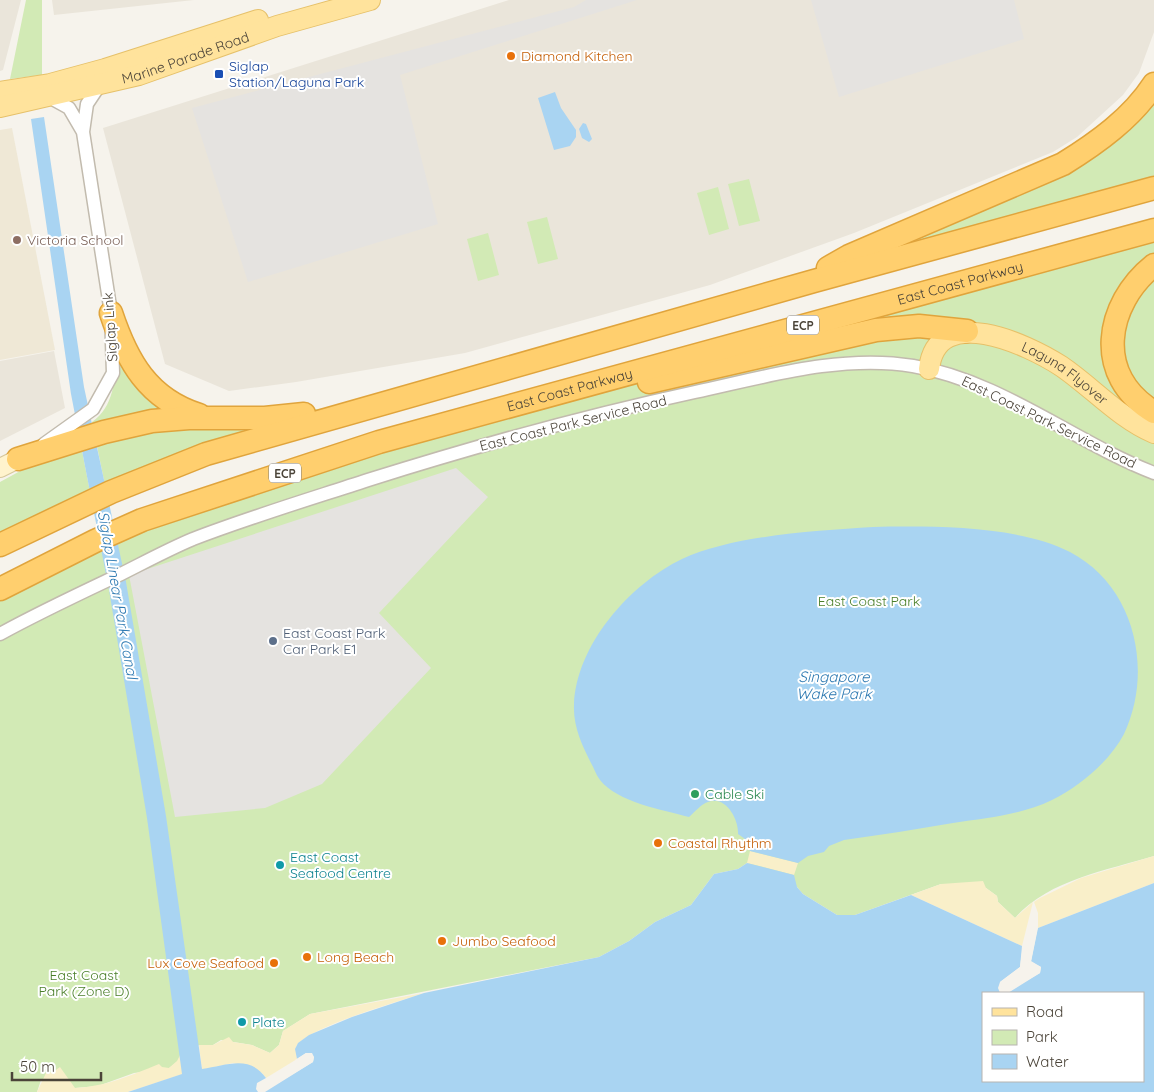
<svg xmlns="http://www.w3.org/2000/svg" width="1154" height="1092" viewBox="0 0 1154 1092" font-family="Quicksand,sans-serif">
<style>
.residential{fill:#eae5da}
.education{fill:#efe8d6}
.green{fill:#d2eab5}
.sand{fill:#f9efc9}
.parking{fill:#e5e3e0}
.water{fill:#a9d4f2}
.pier{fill:#f6f3ec}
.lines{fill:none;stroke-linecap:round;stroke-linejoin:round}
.street-casing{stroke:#c2bbae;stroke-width:15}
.secondary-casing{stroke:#d6c79b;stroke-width:20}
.primary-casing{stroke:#e6c16a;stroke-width:22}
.highway-casing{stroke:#e0a43c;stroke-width:25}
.street{stroke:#fff;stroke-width:12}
.secondary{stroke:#fff3cd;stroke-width:18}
.primary{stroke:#ffe39c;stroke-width:20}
.highway{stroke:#ffcf6e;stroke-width:22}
.food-dot{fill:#e8710a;stroke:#fff;stroke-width:2}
.transit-dot{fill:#1a4fb4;stroke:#fff;stroke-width:2}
.education-dot{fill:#8d6e63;stroke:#fff;stroke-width:2}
.service-dot{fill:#5c6f8a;stroke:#fff;stroke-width:2}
.leisure-dot{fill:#2e9e5b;stroke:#fff;stroke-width:2}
.culture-dot{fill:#0f9aa8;stroke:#fff;stroke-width:2}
.labels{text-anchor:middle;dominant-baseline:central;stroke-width:4;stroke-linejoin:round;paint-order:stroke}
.shield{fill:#fff;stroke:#817c74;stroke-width:1}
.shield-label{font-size:12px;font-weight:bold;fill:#4b4439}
.food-label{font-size:14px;fill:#c56008;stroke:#fff;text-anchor:start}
.street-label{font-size:14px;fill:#4b4439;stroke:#fff}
.transit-label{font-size:14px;fill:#164399;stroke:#fff;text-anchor:start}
.education-label{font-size:14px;fill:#785e54;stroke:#fff;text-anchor:start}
.park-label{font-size:14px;fill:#4a7f2a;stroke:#fff}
.service-label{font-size:14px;fill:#4e5e75;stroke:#fff;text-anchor:start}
.leisure-label{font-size:14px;fill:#27864d;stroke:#fff;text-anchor:start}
.culture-label{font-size:14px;fill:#0d838f;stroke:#fff;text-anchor:start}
.water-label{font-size:15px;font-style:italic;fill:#2e7ab2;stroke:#fff}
</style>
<rect width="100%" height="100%" fill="#f6f3ec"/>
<path class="residential" d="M0,0H21L3,70L0,71Z
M52,0H194L54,15Z
M509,0H1154V32L1139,73L1123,95L1077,137L1053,152L854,233L710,285L465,353L296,382L229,391L165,364L103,128Z
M54,351L65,408L0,441V361Z"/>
<path class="education" d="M12,128L55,350L0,360V130Z"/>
<path class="green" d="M26,0H42V75L10,79Z
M1154,84V187L834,264L1036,177Z
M749,179L760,221L739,226L728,184Z
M718,187L729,229L709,235L697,193Z
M547,217L558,259L538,264L527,222Z
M1154,229V856C1108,870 1048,880 1015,918L998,902L997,896L986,888L941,884L855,915H837L803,894L797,887L747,863L738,869L714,874L691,905L655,922L629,941L599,957L310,1014L283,1031L279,1045L270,1053L252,1045L221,1040L213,1045H199L169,1068L134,1073L98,1086L75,1088L41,1080L37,1092H0V591L142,520Z
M488,233L499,275L478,281L467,239Z
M131,349L174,401L232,416L365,405L107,495L92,422C114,407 115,379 117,355Z
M78,430L92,502L0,549V482L22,470Z"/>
<path class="sand" d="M750,851L798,863L794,875L747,863Z
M1154,856V883L1038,928V913L1034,902L1040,898L1081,878Z
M983,881L986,888L997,896L998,902L1015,918L1033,902L1022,946L911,895L941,884Z
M424,993C400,1001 305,1028 296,1047L297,1059L266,1078L262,1073L233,1063L202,1070L199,1045H213L229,1037L233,1042L252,1045L270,1053L279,1045L283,1031L310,1014Z
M180,1055L183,1074L128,1092H37L46,1073L53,1072L60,1067L75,1088C108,1086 129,1076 159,1064L162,1067L169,1068L177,1061Z"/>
<path class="parking" d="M586,0H637L400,75L438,224L248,282L192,108L574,7Z
M811,0H1014L1024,39L839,97Z
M456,468L488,497L379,613L431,668L322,784L265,808L175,817L129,575Z"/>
<path class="water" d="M555,92L561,108L576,130V137L570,146L554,150L538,98Z
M44,117L84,387L126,582L166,816L202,1069C226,1066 249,1054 266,1078L257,1083L256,1089L258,1092H128L182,1074L147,818L109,590L71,394L31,119Z
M583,123L586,124L592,139L589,142L582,138L579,129Z
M873,527C930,526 1018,525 1070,552C1135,586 1154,670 1124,734C1109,762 1080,786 1052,800C1021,815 987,818 953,823C917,829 881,835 844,840L829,846L824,852L808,856L798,863L750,851L745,839L738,834C739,820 726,795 708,802C701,804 695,812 689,817C663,810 617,802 600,780C596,775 594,768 591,763C582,745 573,726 574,705C576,645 630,584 682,559C735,535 814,531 873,527Z
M747,863L794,875L797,887L803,894L837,915H855L911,895L1022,946L1020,967L1000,982V993H1002H983V1081H1143V993H1008L1040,973L1041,967L1031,962L1038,928L1154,883V1092H265L313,1062L314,1057L306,1053L297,1059L295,1049L298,1043L309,1035L352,1017L424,993L599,957L629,941L655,922L691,905L714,874L738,869Z"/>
<path class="pier" d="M1038,926L1031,961L1041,967L1040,973L1005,993L1038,971V968L1028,962L1036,928Z
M1023,944L1022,968L1002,983L1001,988L1004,993H1000L998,988L1000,982L1020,967Z
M306,1053H312L314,1057L313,1062L263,1092L311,1061L310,1056L307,1055L298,1061L295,1060Z"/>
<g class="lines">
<g class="street-casing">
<path id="street" d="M49,97L69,108L83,132
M44,444L93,409L113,373L111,313L83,132L87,104L99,86
M0,634C40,612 81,593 121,574C145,562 169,549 193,539C250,517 310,499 368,480C476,446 584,416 695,392C765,377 841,354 913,366C1002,381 1072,441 1154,473"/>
</g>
<g class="secondary-casing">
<path id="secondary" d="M0,468L18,459"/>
</g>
<g class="primary-casing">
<g id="primary">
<path d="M0,92L50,84L105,69L258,20"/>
<path id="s1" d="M0,107L139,75L277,26L370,0"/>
<path id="s2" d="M929,369C937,302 1027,344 1061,366C1092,387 1119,418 1154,433"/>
</g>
</g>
<g class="highway-casing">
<g id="highway">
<path d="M1154,265C1105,304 1093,376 1154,412"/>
<path d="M828,268L849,256L1063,164C1097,143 1132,118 1154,84"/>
<path d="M111,313C127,361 148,399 199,415"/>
<path d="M649,382L876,330L919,326L967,331"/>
<path d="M18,459L104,432L152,421L189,418H265L304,414"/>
<path d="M0,545L111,492L206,454L814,281L1154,188"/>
<path id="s3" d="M0,589L95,541L142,520L379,442L1154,230"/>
</g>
</g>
<use href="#street" class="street"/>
<use href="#secondary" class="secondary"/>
<use href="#primary" class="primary"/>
<use href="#highway" class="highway"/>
</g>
<g class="food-dot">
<circle cx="511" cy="56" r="5"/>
<circle cx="658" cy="843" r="5"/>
<circle cx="442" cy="941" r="5"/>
<circle cx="307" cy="957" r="5"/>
<circle cx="274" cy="963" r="5"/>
</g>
<rect class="transit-dot" x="214" y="69" width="10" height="10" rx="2.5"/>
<circle class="education-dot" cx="17" cy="240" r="5"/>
<circle class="service-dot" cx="273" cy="641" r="5"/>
<circle class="leisure-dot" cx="695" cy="794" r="5"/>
<g class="culture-dot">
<circle cx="280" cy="865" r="5"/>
<circle cx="242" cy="1022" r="5"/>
</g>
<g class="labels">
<g class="shield">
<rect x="787" y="315.5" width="32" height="19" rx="4"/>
<rect x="269" y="463.5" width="32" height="19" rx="4"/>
</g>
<g class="shield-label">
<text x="803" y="325">ECP</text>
<text x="285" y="473">ECP</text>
</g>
<g class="food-label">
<text x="521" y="56">Diamond Kitchen</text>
<text x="668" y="843">Coastal Rhythm</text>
<text x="452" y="941">Jumbo Seafood</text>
<text x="317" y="957">Long Beach</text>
<text x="264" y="963" text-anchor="end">Lux Cove Seafood</text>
</g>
<g class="street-label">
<text stroke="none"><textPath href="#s1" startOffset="192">Marine Parade Road</textPath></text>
<text stroke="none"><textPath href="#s3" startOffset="1010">East Coast Parkway</textPath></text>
<text transform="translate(110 327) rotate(-94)">Siglap Link</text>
<text stroke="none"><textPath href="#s2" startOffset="166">Laguna Flyover</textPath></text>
<text stroke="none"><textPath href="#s3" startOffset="605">East Coast Parkway</textPath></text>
<text transform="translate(1049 422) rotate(26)">East Coast Park Service Road</text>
<text transform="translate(573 423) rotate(-14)">East Coast Park Service Road</text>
</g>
<g class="transit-label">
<text x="229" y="66">Siglap<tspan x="229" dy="16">Station/Laguna Park</tspan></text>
</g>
<g class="education-label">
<text x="27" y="240">Victoria School</text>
</g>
<g class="park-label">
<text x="869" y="601">East Coast Park</text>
<text x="84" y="975">East Coast<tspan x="84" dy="16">Park (Zone D)</tspan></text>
</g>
<g class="service-label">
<text x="283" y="633">East Coast Park<tspan x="283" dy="16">Car Park E1</tspan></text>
</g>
<g class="leisure-label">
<text x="705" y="794">Cable Ski</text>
</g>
<g class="culture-label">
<text x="290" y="857">East Coast<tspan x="290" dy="16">Seafood Centre</tspan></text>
<text x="252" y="1022">Plate</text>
</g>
<g class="water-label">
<text transform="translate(118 595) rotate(80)">Siglap Linear Park Canal</text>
<text x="834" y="676">Singapore<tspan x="834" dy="17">Wake Park</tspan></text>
</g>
</g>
<rect x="982" y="992" width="162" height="90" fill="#ffffff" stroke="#b7b4b0"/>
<rect x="992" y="1008" width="25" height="8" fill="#ffe39c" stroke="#b7b4b0"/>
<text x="1026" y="1017" font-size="15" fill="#4b4439">Road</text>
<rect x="992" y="1030" width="25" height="15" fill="#d2eab5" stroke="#b7b4b0"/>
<text x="1026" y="1042" font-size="15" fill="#4b4439">Park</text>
<rect x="992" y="1054" width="25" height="15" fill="#a9d4f2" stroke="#b7b4b0"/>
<text x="1026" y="1067" font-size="15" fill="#4b4439">Water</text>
<path d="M12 1072v8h89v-8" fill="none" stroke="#4b4439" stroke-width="2.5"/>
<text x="20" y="1072" font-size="15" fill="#4b4439" stroke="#ffffff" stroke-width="4" paint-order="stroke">50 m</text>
</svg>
